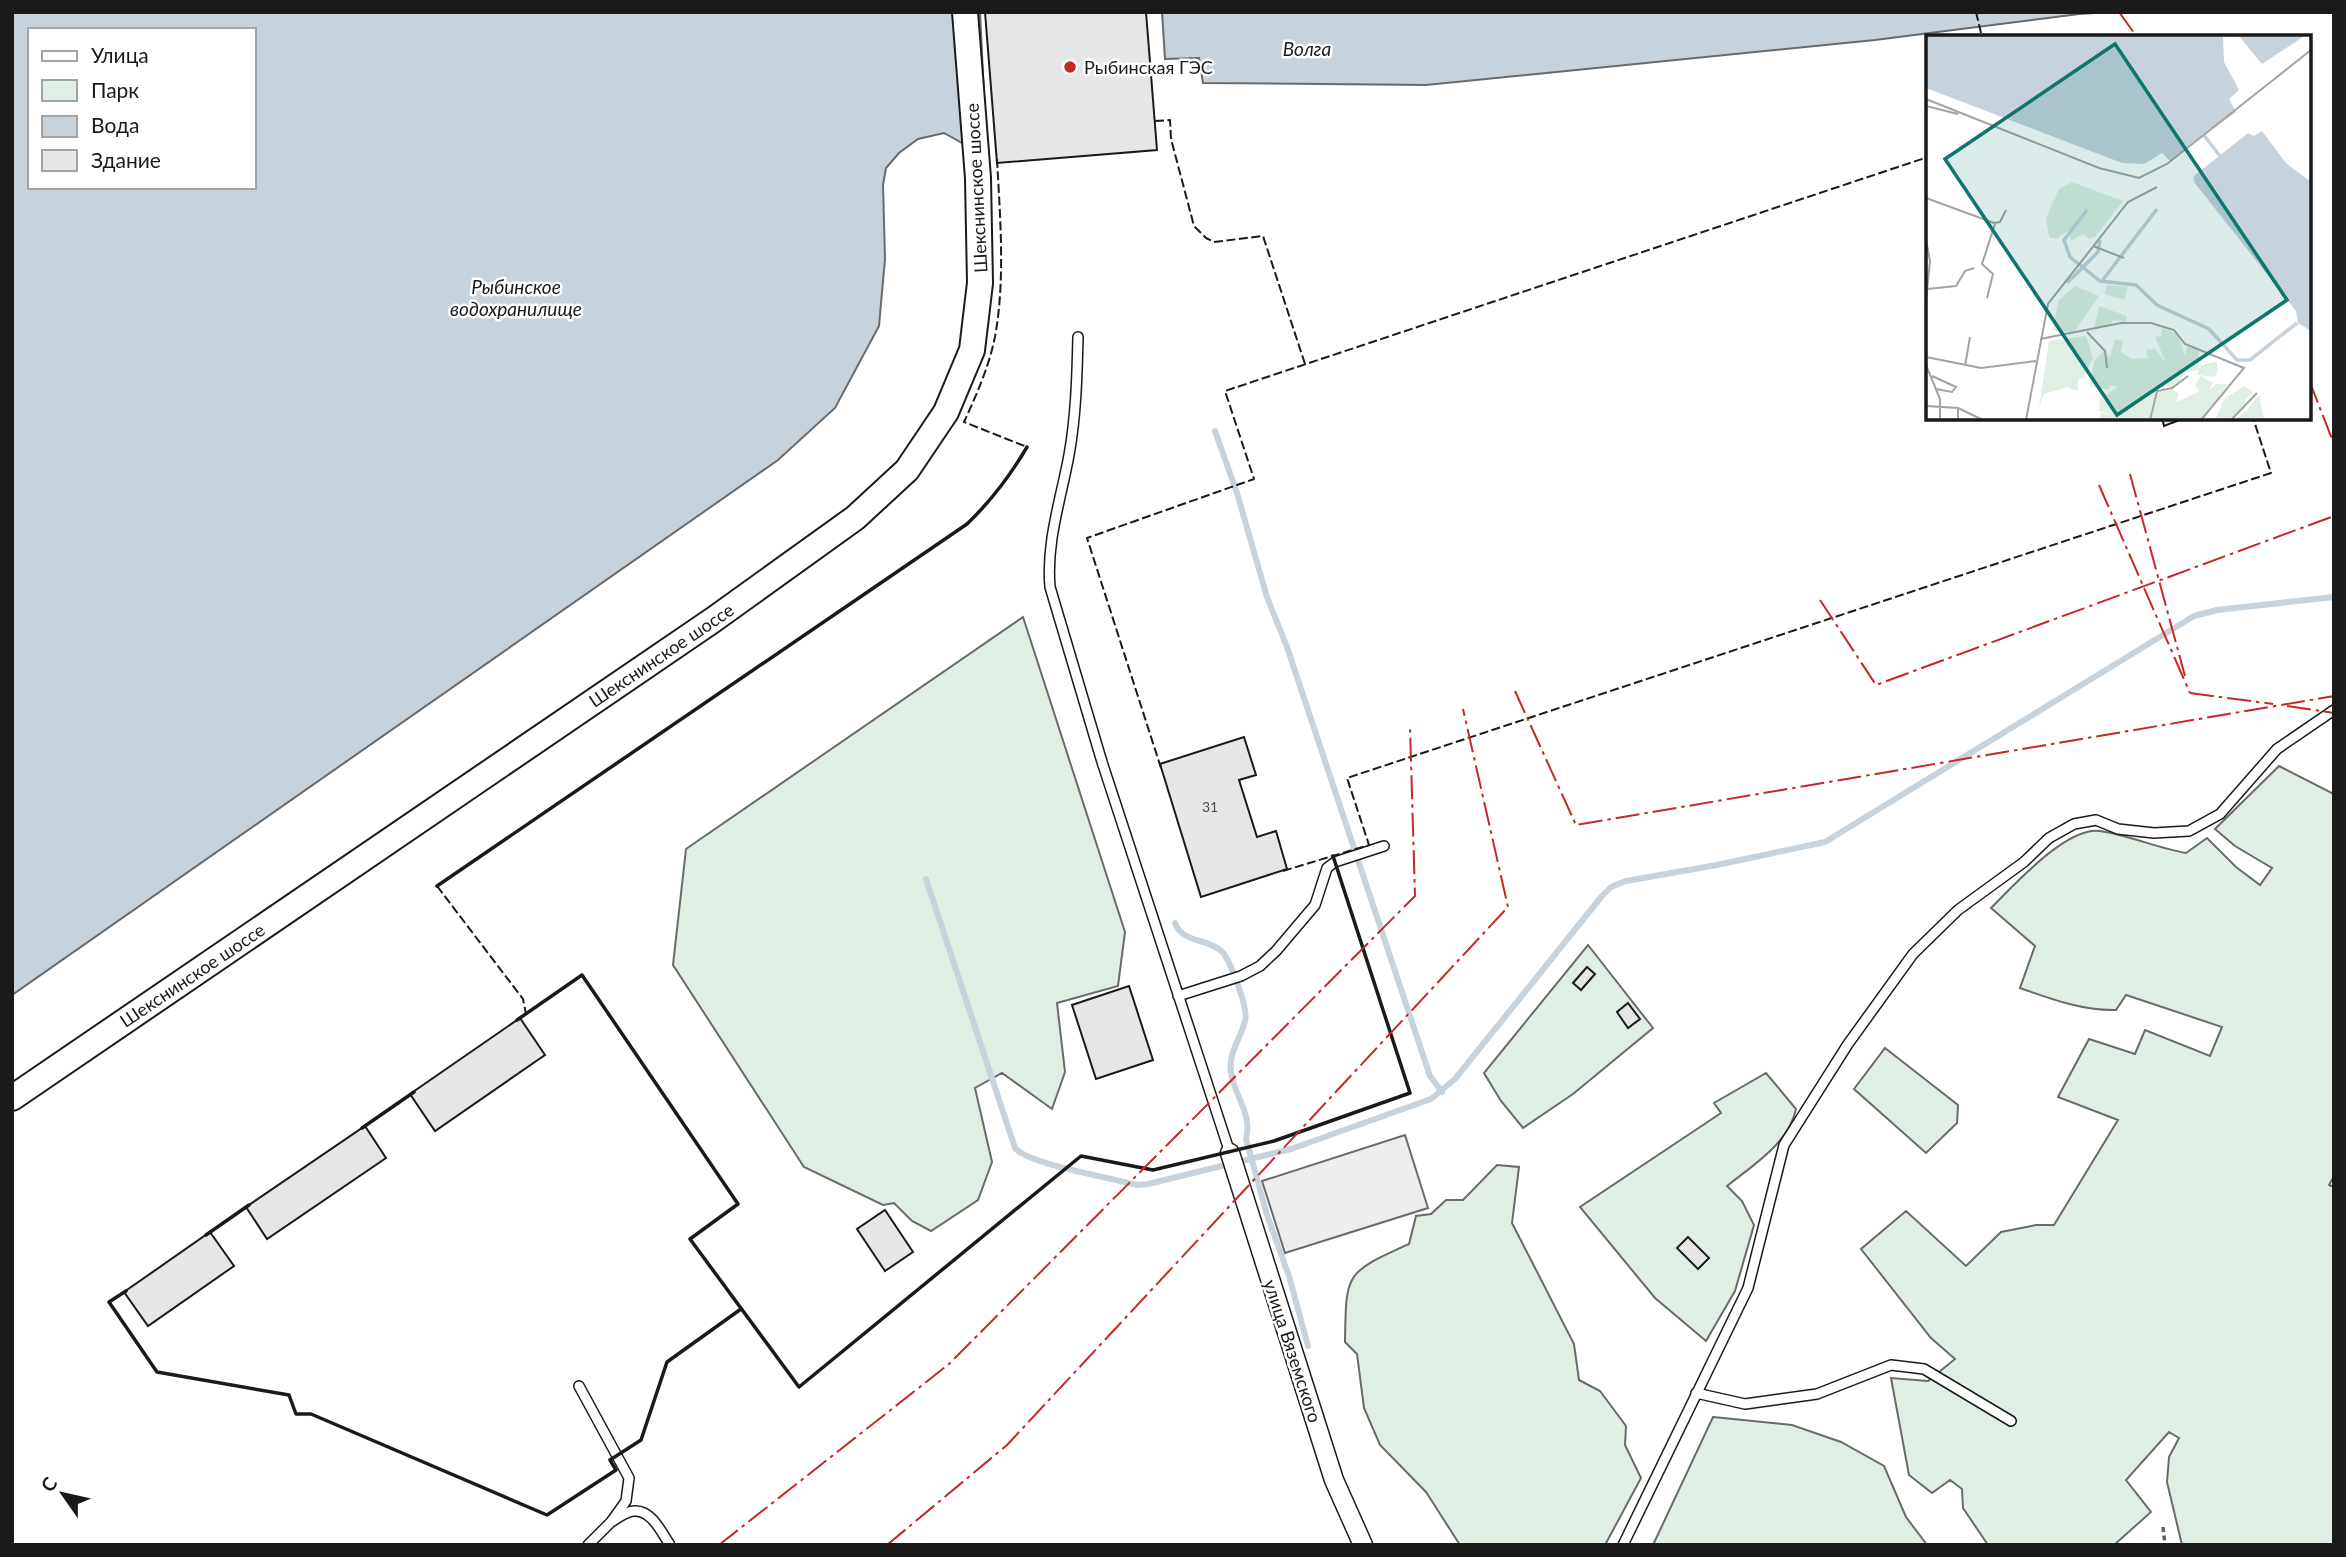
<svg xmlns="http://www.w3.org/2000/svg" width="2346" height="1557" viewBox="0 0 2346 1557" font-family="Lato,sans-serif">
<style>
.green{fill:#e0efe3;stroke:#6a6a6a;stroke-width:2}
.parking{fill:#ededed;stroke:#6a6a6a;stroke-width:2}
.water{fill:#c6d2dc;stroke:#6a6a6a;stroke-width:2;fill-rule:evenodd}
.lines{fill:none;stroke-linecap:round;stroke-linejoin:round}
.stream{stroke:#c6d2dc;stroke-width:6}
.building{fill:#e6e6e6;stroke:#1a1a1a;stroke-width:2}
.service-casing{stroke:#1a1a1a;stroke-width:12}
.minor-casing{stroke:#1a1a1a;stroke-width:21}
.secondary-casing{stroke:#1a1a1a;stroke-width:28}
.path{stroke:#5f5f5f;stroke-width:3.5;stroke-dasharray:5 3.5;stroke-linecap:butt}
.service{stroke:#fff;stroke-width:9}
.minor{stroke:#fff;stroke-width:18}
.secondary{stroke:#fff;stroke-width:24}
.fence{stroke:#1a1a1a;stroke-width:2;stroke-dasharray:9 3.5;stroke-linecap:butt}
.wall{stroke:#1a1a1a;stroke-width:3.5}
.power{stroke:#c62828;stroke-width:2;stroke-dasharray:24 5 3.5 5;stroke-linecap:butt}
.poi-dot{fill:#c62828;stroke:#fff;stroke-width:2.5}
.labels{text-anchor:middle;dominant-baseline:central;stroke-width:5;stroke-linejoin:round;paint-order:stroke}
.number-label{font-size:14px;fill:#4d4d4d}
.poi-label{font-size:18px;fill:#1a1a1a;stroke:#fff;text-anchor:start}
.street-label{font-size:18px;fill:#1a1a1a;stroke:#fff}
.water-label{font-size:19px;font-style:italic;fill:#1a1a1a;stroke:#fff}
.inset-river{fill:none;stroke:#c6d2dc;stroke-width:3.5}
.inset-road{fill:none;stroke:#a3a3a3;stroke-width:2}
.view{fill:#0f766e;fill-opacity:0.15;stroke:#0f766e;stroke-width:3.5}
.inset-edge{fill:none;stroke:#1a1a1a;stroke-width:3.5}
</style>
<rect width="100%" height="100%" fill="#fff"/>
<path class="green" d="M1023,617L1125,932L1118,986L1057,1003L1065,1072L1052,1109L1002,1073L975,1088L992,1162L978,1200L931,1231L912,1221L894,1203L883,1205L804,1167L673,965L686,849Z
M2279,766L2334,794V1176L2329,1185L2334,1187V1545H2182L2167,1482L2169,1457L2179,1438L2169,1432L2126,1480L2151,1512L2114,1545H1988L1963,1508L1962,1489L1950,1480L1932,1493L1909,1475L1891,1378L1928,1381L1955,1359L1931,1338L1861,1249L1906,1211L1966,1266L2001,1232L2036,1225H2054L2118,1120L2058,1097L2089,1039L2135,1054L2145,1030L2210,1056L2222,1027L2126,995L2116,1010C2083,1011 2051,999 2020,988L2035,946L1991,908C2014,885 2067,826 2100,831C2129,835 2157,848 2186,853L2207,838L2236,867L2260,885L2272,868L2235,846L2215,829Z
M1588,945L1653,1028L1573,1094L1523,1128L1501,1101L1484,1073Z
M1885,1048L1958,1105L1957,1123L1926,1153L1854,1089Z
M1766,1073L1796,1109C1789,1143 1753,1165 1727,1186L1742,1201L1754,1225L1735,1291L1706,1341L1655,1298L1580,1207L1721,1113L1714,1103Z
M1497,1165L1519,1167L1512,1223L1574,1344L1579,1380L1600,1391L1626,1426L1625,1445L1641,1478L1605,1545H1460L1426,1492L1380,1445L1364,1408L1357,1354L1345,1342C1346,1272 1345,1273 1409,1244L1416,1216L1431,1214L1446,1200H1463Z
M1713,1417L1792,1425L1841,1442L1884,1466L1906,1517L1927,1545H1653Z"/>
<path class="parking" d="M1405,1135L1428,1208L1285,1253L1262,1181Z"/>
<path class="water" d="M12,12H980L986,136L971,148L944,133L918,139L899,153L886,168L883,185L885,259L879,326L835,408L778,460L12,995ZM30,30H254V187H30Z
M1162,12H2111L2079,14L1875,40L1426,85L1203,83L1199,58L1165,59Z"/>
<g class="lines">
<path class="stream" d="M1215,431L1237,493L1267,597L1287,647L1430,1076L1442,1092
M926,879L1015,1148C1030,1165 1112,1178 1137,1185L1148,1184L1291,1149L1431,1099L1455,1079L1602,896L1611,887L1626,881L1717,865L1825,842L2194,616L2217,610L2334,597
M1175,923C1182,944 1212,938 1224,954C1231,964 1249,1009 1245,1021C1241,1038 1228,1053 1231,1072C1234,1096 1253,1114 1246,1139L1267,1215L1289,1276L1308,1346"/>
</g>
<path class="building" d="M985,12H1146L1157,150L997,163Z
M2162,418H2185L2164,426Z
M1244,737L1256,775L1239,780L1257,837L1276,831L1287,869L1201,897L1160,764Z
M1587,967L1595,974L1581,990L1573,983Z
M1129,986L1153,1060L1096,1079L1072,1005Z
M1628,1003L1640,1019L1628,1028L1617,1012Z
M520,1018L545,1055L435,1131L410,1094Z
M365,1126L386,1158L267,1239L246,1207Z
M885,1210L913,1252L885,1271L857,1229Z
M210,1232L234,1266L148,1326L124,1292Z
M1688,1237L1709,1258L1698,1269L1677,1248Z"/>
<g class="lines">
<g class="service-casing">
<path id="service" d="M1078,337C1077,377 1076,416 1069,455C1061,499 1046,542 1050,587L1102,762L1230,1153
M1178,996L1241,976L1260,966L1276,951L1315,905L1327,868L1335,862L1384,846
M579,1386L629,1478L626,1501L611,1522L588,1545
M1696,1393L1745,1404L1817,1394L1891,1365L1924,1369L2011,1421
M613,1521C619,1517 627,1511 634,1511C651,1509 662,1533 670,1545
M1623,1545L1748,1288L1784,1145L1848,1044L1913,954L1958,910L2024,862L2049,838L2074,824L2096,820L2118,829L2154,833L2189,831L2220,814L2277,749L2334,710"/>
</g>
<g class="minor-casing">
<path id="minor" d="M1230,1153L1334,1480L1363,1545"/>
</g>
<g class="secondary-casing">
<path id="secondary" d="M12,1098L713,620L855,518L907,470L946,412L972,350L980,283L978,178L965,12"/>
</g>
<path class="path" d="M2163,1527L2165,1545"/>
<use href="#service" class="service"/>
<use href="#minor" class="minor"/>
<use href="#secondary" class="secondary"/>
<path class="fence" d="M1976,12L1982,37
M1155,121L1170,120L1171,139L1194,226L1206,238L1214,242L1263,236L1305,364
M997,159C1000,215 1005,276 996,331C991,362 977,394 964,422L1027,447
M1161,768L1087,538L1254,479L1225,391L1928,157
M1283,871L1369,845L1347,778L2271,473L2253,418
M437,886L523,999L526,1014"/>
<path class="wall" d="M437,886L967,524C992,500 1010,476 1027,447
M517,1020L582,975L738,1204L690,1239L799,1387L1081,1156L1153,1170L1274,1141L1410,1093L1333,856
M362,1128L414,1092
M206,1235L249,1205
M126,1291L109,1302L157,1372L289,1395L296,1414H311L547,1515L616,1470L610,1460L641,1440L667,1362L741,1309"/>
<path class="power" d="M2119,12L2137,37
M2332,12L2334,16
M2309,380L2334,444
M2130,474L2185,676
M2099,485L2190,693
M1820,600L1876,685L2334,516
M1515,691L1576,825L2334,696
M2190,693L2273,704
M2287,706L2334,713
M719,1545L949,1364L1415,896L1410,727
M887,1545L1007,1445L1508,907L1463,709"/>
</g>
<circle class="poi-dot" cx="1070" cy="67" r="7"/>
<g class="labels">
<g class="number-label">
<text x="1210" y="806">31</text>
</g>
<g class="poi-label">
<text x="1084" y="67">Рыбинская ГЭС</text>
</g>
<g class="street-label">
<text transform="translate(976 188) rotate(-93)">Шекснинское шоссе</text>
<text transform="translate(661 655) rotate(-34)">Шекснинское шоссе</text>
<text transform="translate(192 975) rotate(-34)">Шекснинское шоссе</text>
<text transform="translate(1293 1351) rotate(72)">улица Вяземского</text>
</g>
<g class="water-label">
<text x="1307" y="48">Волга</text>
<text x="516" y="286">Рыбинское<tspan x="516" dy="22">водохранилище</tspan></text>
</g>
</g>
<g transform="translate(1926 35)">
<rect width="385" height="385" fill="#fff"/>
<path d="M146,147L197,166L170,201L163,204L157,199L145,206L142,196L130,204L123,202L120,183L133,154ZM181,250L202,252L198,265L178,259ZM149,251L173,261L148,297L127,296L132,266ZM173,271L201,281L200,287L187,285L184,291L168,294ZM236,293L252,299L259,321L261,312L273,314V330L291,327V338L288,342L272,340V335L261,337L247,352L231,351L223,385H173L175,378L185,379L173,376L174,364L192,352L184,350L182,355L164,351L168,326L177,317L184,322L189,304L197,306L195,317L206,324L222,323L220,315L229,314L240,328L229,302L235,301ZM160,301L167,323L157,343L152,345V356L141,352L118,359L113,373L123,306ZM275,341L287,348L283,355L290,349H302L278,381L273,385H225L231,356L247,355L252,358L251,367L273,356L269,350ZM318,351L327,357L319,365L320,370L303,385H289L298,364ZM333,360L338,385H308L321,375Z" fill="#e0efe3"/>
<path d="M0,0H297L298,27L313,55L303,64L310,77L244,126L236,118L218,129L196,128L0,53ZM312,0H380L336,29ZM336,96L360,128L385,147V296L372,288L370,276L268,147V141L322,98L328,101Z" fill="#c6d2dc"/>
<path class="inset-river" d="M277,99L297,125M161,175L138,205L144,222L174,246L210,250L231,270L283,294L311,325H324L371,288M176,246L231,174M141,248L172,217L174,205"/>
<path class="inset-road" d="M0,64L173,133L213,143L241,129L385,15M0,71L32,79M0,163L68,188L74,187L80,175M0,205L4,226L0,265M167,211L198,223M1,254L30,251L39,236L48,233M61,263L67,239L56,229L69,189M161,297L179,316L181,333M114,304L195,288H225L248,295L259,309L318,333L275,385M0,322L55,333L110,326M0,330L14,364V385M39,331L44,302M6,341L30,352L26,357L10,354M0,371L32,373V385M32,373L57,385M100,385L122,269L202,167L231,152M224,385L231,356L246,353L262,341M305,385L331,358"/>
<path class="view" d="M189,9L361,265L191,380L19,124Z"/>
<rect width="385" height="385" class="inset-edge"/>
</g>
<rect width="2346" height="1557" fill="none" stroke="#1a1a1a" stroke-width="28"/>
<rect x="28" y="28" width="228" height="161" fill="#ffffff" stroke="#a3a3a3" stroke-width="2"/>
<rect x="42" y="51" width="35" height="10" fill="#ffffff" stroke="#a3a3a3" stroke-width="2"/>
<text x="91" y="63" font-size="21" fill="#1a1a1a">Улица</text>
<rect x="42" y="80" width="35" height="21" fill="#e0efe3" stroke="#a3a3a3" stroke-width="2"/>
<text x="91" y="98" font-size="21" fill="#1a1a1a">Парк</text>
<rect x="42" y="116" width="35" height="21" fill="#c6d2dc" stroke="#a3a3a3" stroke-width="2"/>
<text x="91" y="133" font-size="21" fill="#1a1a1a">Вода</text>
<rect x="42" y="150" width="35" height="21" fill="#e6e6e6" stroke="#a3a3a3" stroke-width="2"/>
<text x="91" y="168" font-size="21" fill="#1a1a1a">Здание</text>
<g transform="translate(63 1494) rotate(304)" stroke="#ffffff" stroke-width="5" paint-order="stroke">
<path d="M0-5L12 26L0 18L-12 26Z" fill="#1a1a1a"/>
<text y="-10" font-size="19" font-weight="bold" text-anchor="middle" fill="#1a1a1a">С</text>
</g>
</svg>
